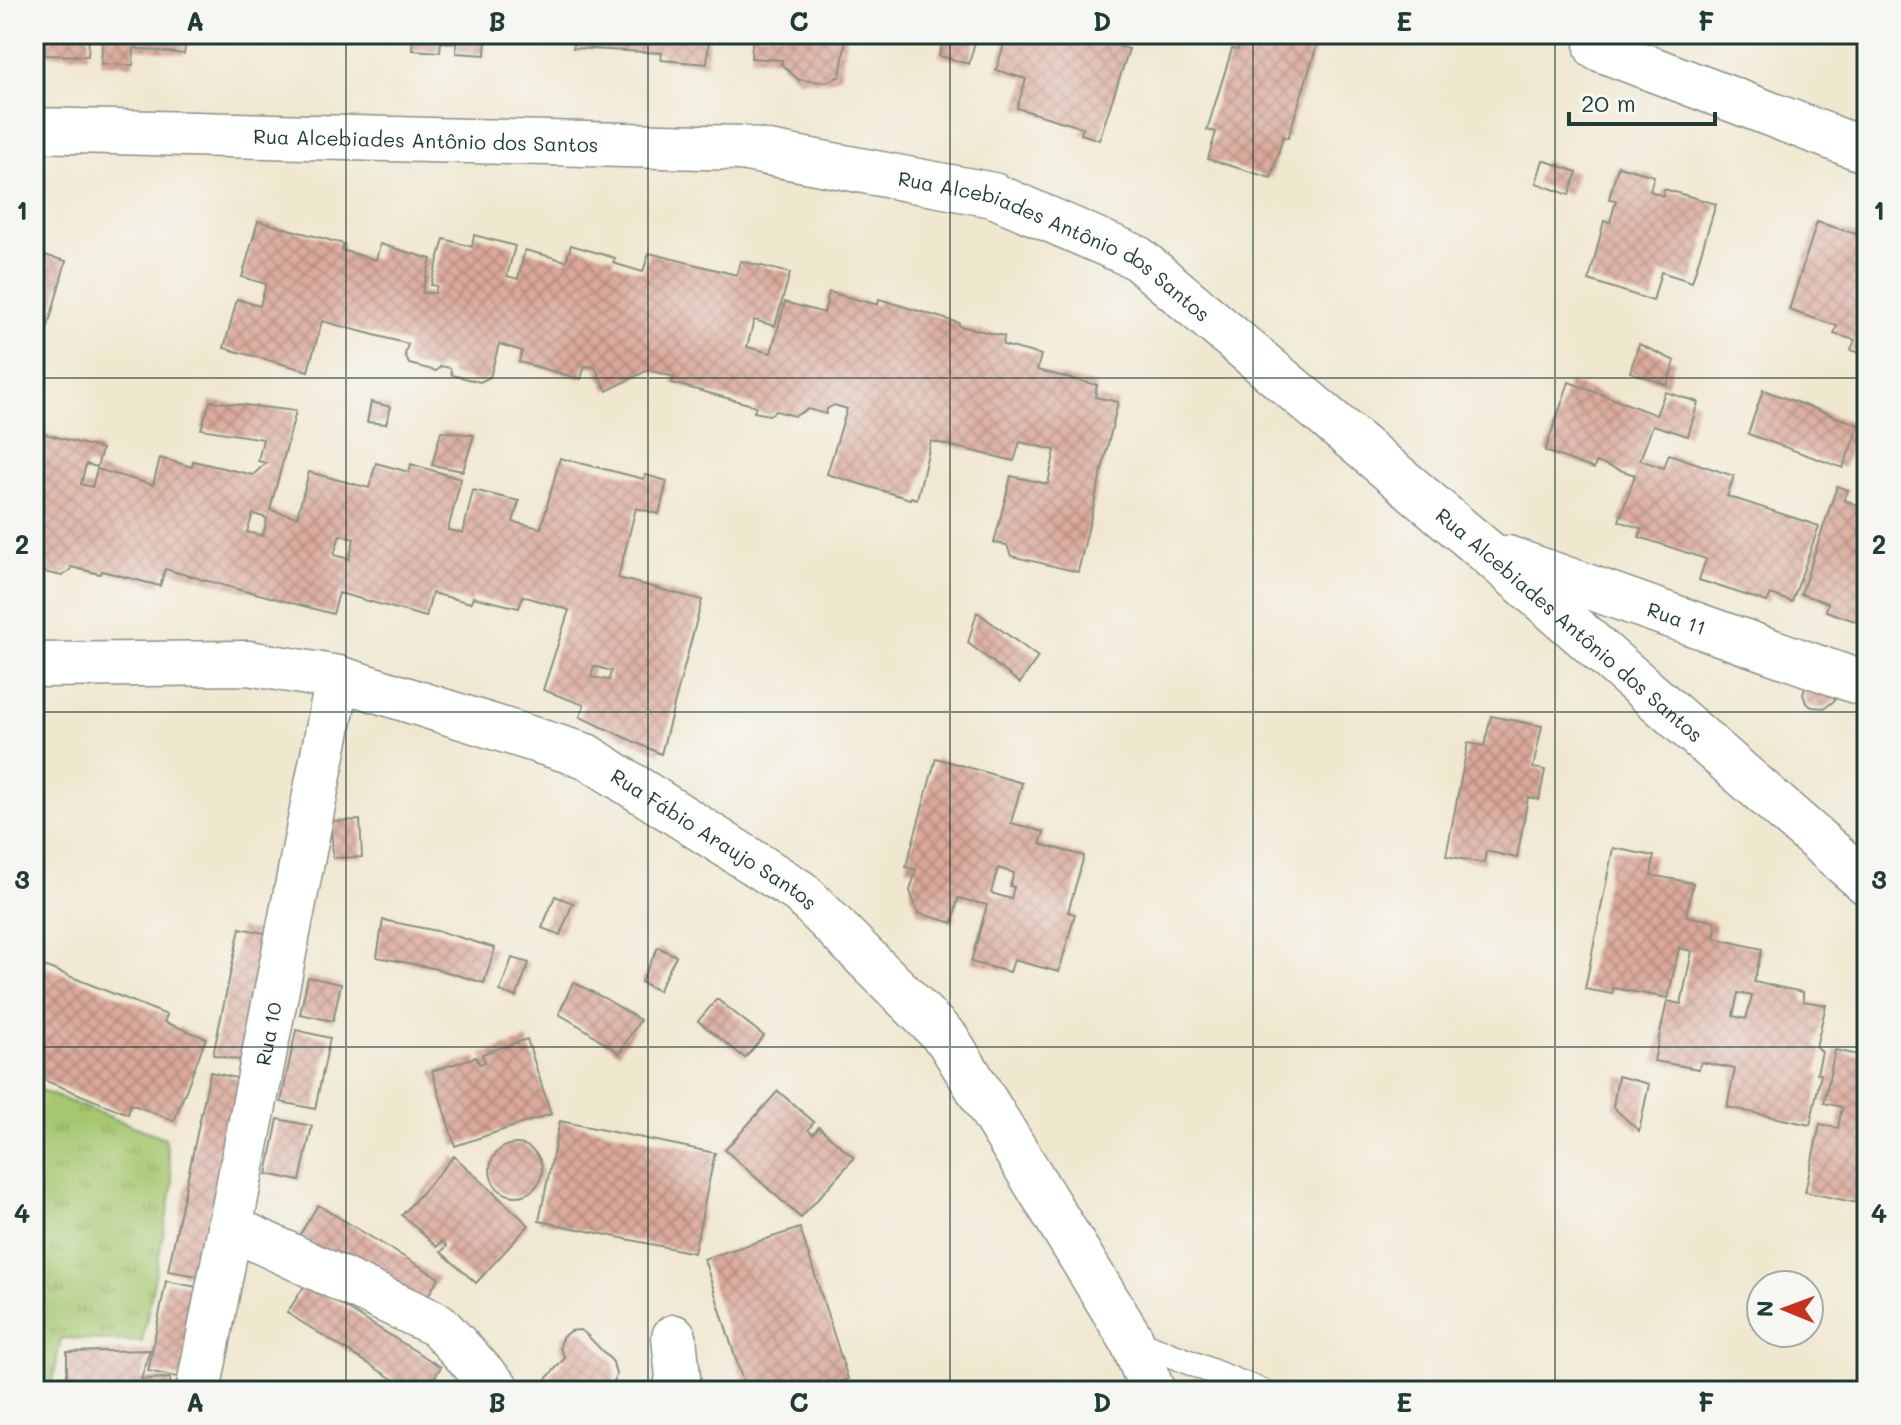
<svg xmlns="http://www.w3.org/2000/svg" width="1901" height="1425" viewBox="0 0 1901 1425" font-family="Mali,sans-serif">
<style>
.grass{fill:url(#grass-tufts);stroke:#628252;stroke-width:2}
.building{fill:url(#building-cross-hatch);fill-rule:evenodd}
.lines{fill:none;stroke-linecap:round;stroke-linejoin:round}
.lane-casing{stroke:#889282;stroke-width:27}
.street-casing{stroke:#889282;stroke-width:47}
.lane{stroke:#fff;stroke-width:24}
.street{stroke:#fff;stroke-width:44}
.grid{fill:none;stroke:#1f3d34;stroke-width:2;stroke-opacity:0.55}
.labels{text-anchor:middle;dominant-baseline:central;stroke-width:6;stroke-linejoin:round;paint-order:stroke}
.street-label{font-size:20px;fill:#1f3d34;stroke:#f6f6f2}
.neatline{fill:none;stroke:#1f3d34;stroke-width:3}
.grid-label{font-size:26px;text-anchor:middle;font-weight:bold;fill:#1f3d34}
</style>
<defs>
<pattern id="grass-tufts" width="24" height="20" patternUnits="userSpaceOnUse" patternTransform="scale(2)"><rect width="24" height="20" fill="#a6c76f"/><path d="M3 7l-1-3M5 7V3M7 7l1-3M15 17l-1-3M17 17v-4M19 17l1-3" fill="none" stroke="#87a35c"/></pattern>
<pattern id="building-cross-hatch" width="8" height="8" patternUnits="userSpaceOnUse" patternTransform="scale(2)"><rect width="8" height="8" fill="#dba89a"/><path d="M0 0l8 8M0 8l8-8" fill="none" stroke="#b18a7e"/></pattern>
</defs>
<rect width="100%" height="100%" fill="#f6f6f2"/>
<filter id="ink" filterUnits="userSpaceOnUse"><feTurbulence type="fractalNoise" baseFrequency=".0125" numOctaves="2"/><feDisplacementMap in="SourceGraphic" scale="16" xChannelSelector="R" yChannelSelector="G"/><feConvolveMatrix kernelMatrix="1 2 1 2 8 2 1 2 1" color-interpolation-filters="sRGB"/></filter>
<filter id="wash" filterUnits="userSpaceOnUse"><feTurbulence type="fractalNoise" baseFrequency=".006" numOctaves="4" result="noise"/><feDisplacementMap in="SourceGraphic" scale="32" xChannelSelector="R" yChannelSelector="G"/><feGaussianBlur stdDeviation="1.8" result="paint"/><feColorMatrix in="noise" values="0 0 0 0 0 0 0 0 0 0 0 0 0 0 0 0 0 1.4 0 .05"/><feComposite in="paint" operator="in"/></filter>
<g filter="url(#wash)">
<rect width="100%" height="100%" fill="#f0e7cf"/>
<path class="grass" d="M34,1088L165,1138L173,1184L142,1342L61,1338L51,1391H34Z"/>
<g id="blocks">
<path class="building" d="M45,34H89L88,56L44,55Z
M103,34H221V39L187,37L184,54L134,48L133,65L101,64Z
M413,34H486L485,55L456,53V43L441,42L440,52L412,50Z
M575,34H709L707,64L661,60L662,53L573,48Z
M753,34H847L840,76L827,82L799,80L781,64L782,60L751,58Z
M945,34H977L969,64L939,56Z
M997,34H1126L1121,47L1129,49L1099,140L1081,134L1083,128L1017,108L1026,79L996,70L1006,38Z
M1243,34H1292L1318,42L1288,138L1283,136L1271,178L1208,159L1216,132L1207,130L1232,49L1238,50Z
M1543,160L1577,172L1569,195L1536,183Z
M1618,166L1654,176L1650,191L1663,196L1664,189L1716,204L1692,282L1661,272L1653,301L1589,280L1604,221L1610,222L1616,200L1609,199Z
M258,221L344,244L342,250L376,260L380,244L431,259L422,293H435L437,286L431,285L444,239L472,247L474,235L515,246L507,276L518,279L525,250L566,261L571,245L615,258L613,263L643,272L649,253L737,275L741,261L790,273L775,326L754,320L747,347L771,353L785,302L824,313L829,292L878,305L879,299L959,323V326L1004,336L1003,345L1041,355L1037,370L1097,385L1095,397L1118,402L1078,572L1011,556L1007,545L994,543L1011,476L1048,484L1055,450L1020,442L1014,461L931,441L917,499L911,497L910,499L827,474L847,409L834,405L827,409L826,414L808,409L795,416L776,411L769,415L754,412L756,406L672,383L674,377L648,370L607,391L595,367L585,366L581,379L519,362L522,351L499,344L490,377L480,382L452,375L450,368L441,366L436,371L409,364L405,355L408,344L322,321L308,371L224,348L237,299L260,306L266,284L242,277Z
M1817,222L1866,237L1864,241L1867,242V355L1851,350L1855,340L1834,334L1837,326L1789,310Z
M34,247L39,248L37,253L66,261L46,334L34,332Z
M1639,344L1675,361L1667,385L1630,372Z
M1569,382L1656,415L1665,392L1698,402L1688,436L1653,425L1640,460L1664,468L1669,454L1734,476L1727,496L1819,526L1792,602L1771,594L1767,602L1699,580L1706,559L1639,537L1642,529L1619,521L1635,475L1596,462L1594,469L1545,451Z
M1763,390L1859,425L1843,468L1748,434Z
M210,401L296,411L270,510L297,517L309,472L369,488L376,463L409,472L411,464L461,479L448,530L463,533L473,490L519,501L513,522L541,528L560,458L644,479L645,475H646L667,481L659,514L636,508L618,578L702,600L661,754L580,717L584,705L543,690L569,610L523,596L519,608L473,597L471,603L432,593L426,617L339,593L333,614L248,591L247,592L165,569L160,586L102,571L100,574L71,567L70,570L62,576L34,570V431L102,449L97,467L86,464L81,484L92,487L97,469L153,485L160,458L192,467L193,461L253,475L266,463L258,461L263,439L201,429ZM253,514L267,518L263,536L247,532ZM340,535L354,539L349,559L334,555ZM594,666L611,671L609,680L591,677Z
M371,402L391,407L386,424L367,422Z
M441,431L474,435L463,471L432,465Z
M1837,486L1848,490L1844,500L1863,507L1867,496V625L1826,611L1828,603L1801,594Z
M977,612L1038,657L1020,683L968,643Z
M1806,683L1835,697L1834,701L1825,708L1812,707L1806,703L1803,694Z
M1491,716L1542,726L1533,768L1545,770L1539,800L1528,797L1517,858L1486,851L1484,863L1446,856L1468,743L1484,746Z
M936,758L1022,783L1011,823L1044,832L1040,844L1084,856L1068,912L1075,914L1059,972L1014,960L1010,972L971,962L987,905L958,898L953,923L918,913L910,891L916,870L906,867ZM998,868L1014,873L1010,886L1014,887L1011,899L991,893Z
M360,820L362,857L333,858L331,821Z
M1613,848L1654,856L1651,875L1693,883L1686,916L1713,921L1716,926L1714,938L1762,949L1754,982L1803,992V1001L1826,1005L1816,1047L1822,1052L1817,1073L1821,1074L1810,1125L1727,1107L1735,1069L1701,1062L1699,1069L1654,1061L1667,1001L1681,1004L1692,951L1679,948L1668,998L1613,988L1612,994L1585,989ZM1738,993L1752,996L1746,1019L1733,1016Z
M555,896L573,903L560,935L542,928Z
M383,920L442,932L495,948L484,983L433,968L377,957Z
M240,928L275,935L249,1062L213,1055Z
M658,947L676,956L658,991L641,982Z
M512,958L529,963L516,997L500,991Z
M34,962L167,1015L164,1022L206,1038L174,1121L131,1104L128,1114L34,1076Z
M308,977L341,984L333,1021L300,1014Z
M573,982L606,999L640,1020L619,1053L586,1030L559,1014Z
M717,999L764,1036L745,1058L698,1021Z
M296,1030L330,1038L315,1109L281,1102Z
M527,1039L551,1114L455,1146L432,1071L476,1057L479,1064L485,1062L482,1054Z
M1835,1050L1867,1057V1205L1805,1192L1820,1124L1838,1128L1842,1107L1824,1103Z
M210,1072L245,1080L204,1277L168,1271Z
M1618,1076L1649,1084L1639,1131L1613,1107Z
M778,1091L814,1122L808,1130L813,1134L819,1127L854,1158L801,1218L725,1150Z
M278,1119L312,1126L300,1181L267,1174Z
M560,1121L715,1153L694,1253L539,1221Z
M490 1170a26 26 0 1 1 52 0a26 26 0 1 1-52 0Z
M454,1156L529,1225L476,1283L441,1252L447,1246L442,1241L437,1247L402,1215Z
M318,1205L439,1278L419,1310L299,1236Z
M800,1228L848,1379L811,1391H746L704,1259Z
M166,1281L202,1288L182,1378L148,1371Z
M306,1283L441,1367L426,1391H412L287,1313Z
M580,1330L585,1333L613,1362L616,1375L612,1387L619,1391H535L565,1358L560,1348L562,1337L570,1331Z
M150,1350L141,1379L170,1378L171,1391H58L57,1383L67,1382V1352Z"/>
</g>
</g>
<g filter="url(#ink)">
<use href="#blocks" fill-opacity="0" stroke="#889282" stroke-width="2"/>
<g class="lines">
<g class="lane-casing">
<path id="lane" d="M1131,1339L1261,1391"/>
</g>
<g class="street-casing">
<g id="street">
<path d="M1597,48L1867,151"/>
<path id="s1" d="M34,130L741,148L993,195L1136,257L1486,551L1867,883"/>
<path id="s2" d="M1507,558L1867,685"/>
<path id="s3" d="M34,665L248,663L338,678L586,756L800,892L948,1040L1131,1339L1153,1391"/>
<path d="M230,1227L438,1325L499,1391"/>
<path d="M674,1337L678,1377L675,1391"/>
<path id="s4" d="M198,1391L338,678"/>
</g>
</g>
<use href="#lane" class="lane"/>
<use href="#street" class="street"/>
</g>
</g>
<path class="grid" d="M346,34V1391M648,34V1391M950,34V1391M1253,34V1391M1555,34V1391M34,378H1867M34,712H1867M34,1047H1867"/>
<g class="labels">
<g class="street-label">
<text stroke="none"><textPath href="#s1" startOffset="392">Rua Alcebiades Antônio dos Santos</textPath></text>
<text stroke="none"><textPath href="#s1" startOffset="1040">Rua Alcebiades Antônio dos Santos</textPath></text>
<text stroke="none"><textPath href="#s2" startOffset="180">Rua 11</textPath></text>
<text stroke="none"><textPath href="#s1" startOffset="1688">Rua Alcebiades Antônio dos Santos</textPath></text>
<text stroke="none"><textPath href="#s3" startOffset="718">Rua Fábio Araujo Santos</textPath></text>
<text stroke="none"><textPath href="#s4" startOffset="364">Rua 10</textPath></text>
</g>
</g>
<rect width="1901" height="1425" fill="none" stroke="#f6f6f2" stroke-width="88"/>
<g transform="translate(1785 1309) rotate(271)"><circle r="38" fill="#f6f6f2" stroke="#a0aca6" stroke-width="2"/>
<path d="M0-6L14 30L0 20L-14 30Z" fill="#c8321e"/>
<text y="-12" font-size="22" font-weight="bold" text-anchor="middle" fill="#1f3d34">N</text>
</g>
<path d="M1569 112v12h146v-12" fill="none" stroke="#1f3d34" stroke-width="4"/>
<text x="1581" y="112" font-size="24" fill="#1f3d34" stroke="#f6f6f2" stroke-width="6" paint-order="stroke">20 m</text>
<rect x="44" y="44" width="1813" height="1337" class="neatline"/>
<g class="grid-label">
<text x="195" y="31">A</text>
<text x="497" y="31">B</text>
<text x="799" y="31">C</text>
<text x="1102" y="31">D</text>
<text x="1404" y="31">E</text>
<text x="1706" y="31">F</text>
<text x="22" y="220">1</text>
<text x="1879" y="220">1</text>
<text x="22" y="554">2</text>
<text x="1879" y="554">2</text>
<text x="22" y="889">3</text>
<text x="1879" y="889">3</text>
<text x="22" y="1223">4</text>
<text x="1879" y="1223">4</text>
<text x="195" y="1412">A</text>
<text x="497" y="1412">B</text>
<text x="799" y="1412">C</text>
<text x="1102" y="1412">D</text>
<text x="1404" y="1412">E</text>
<text x="1706" y="1412">F</text>
</g>
</svg>
